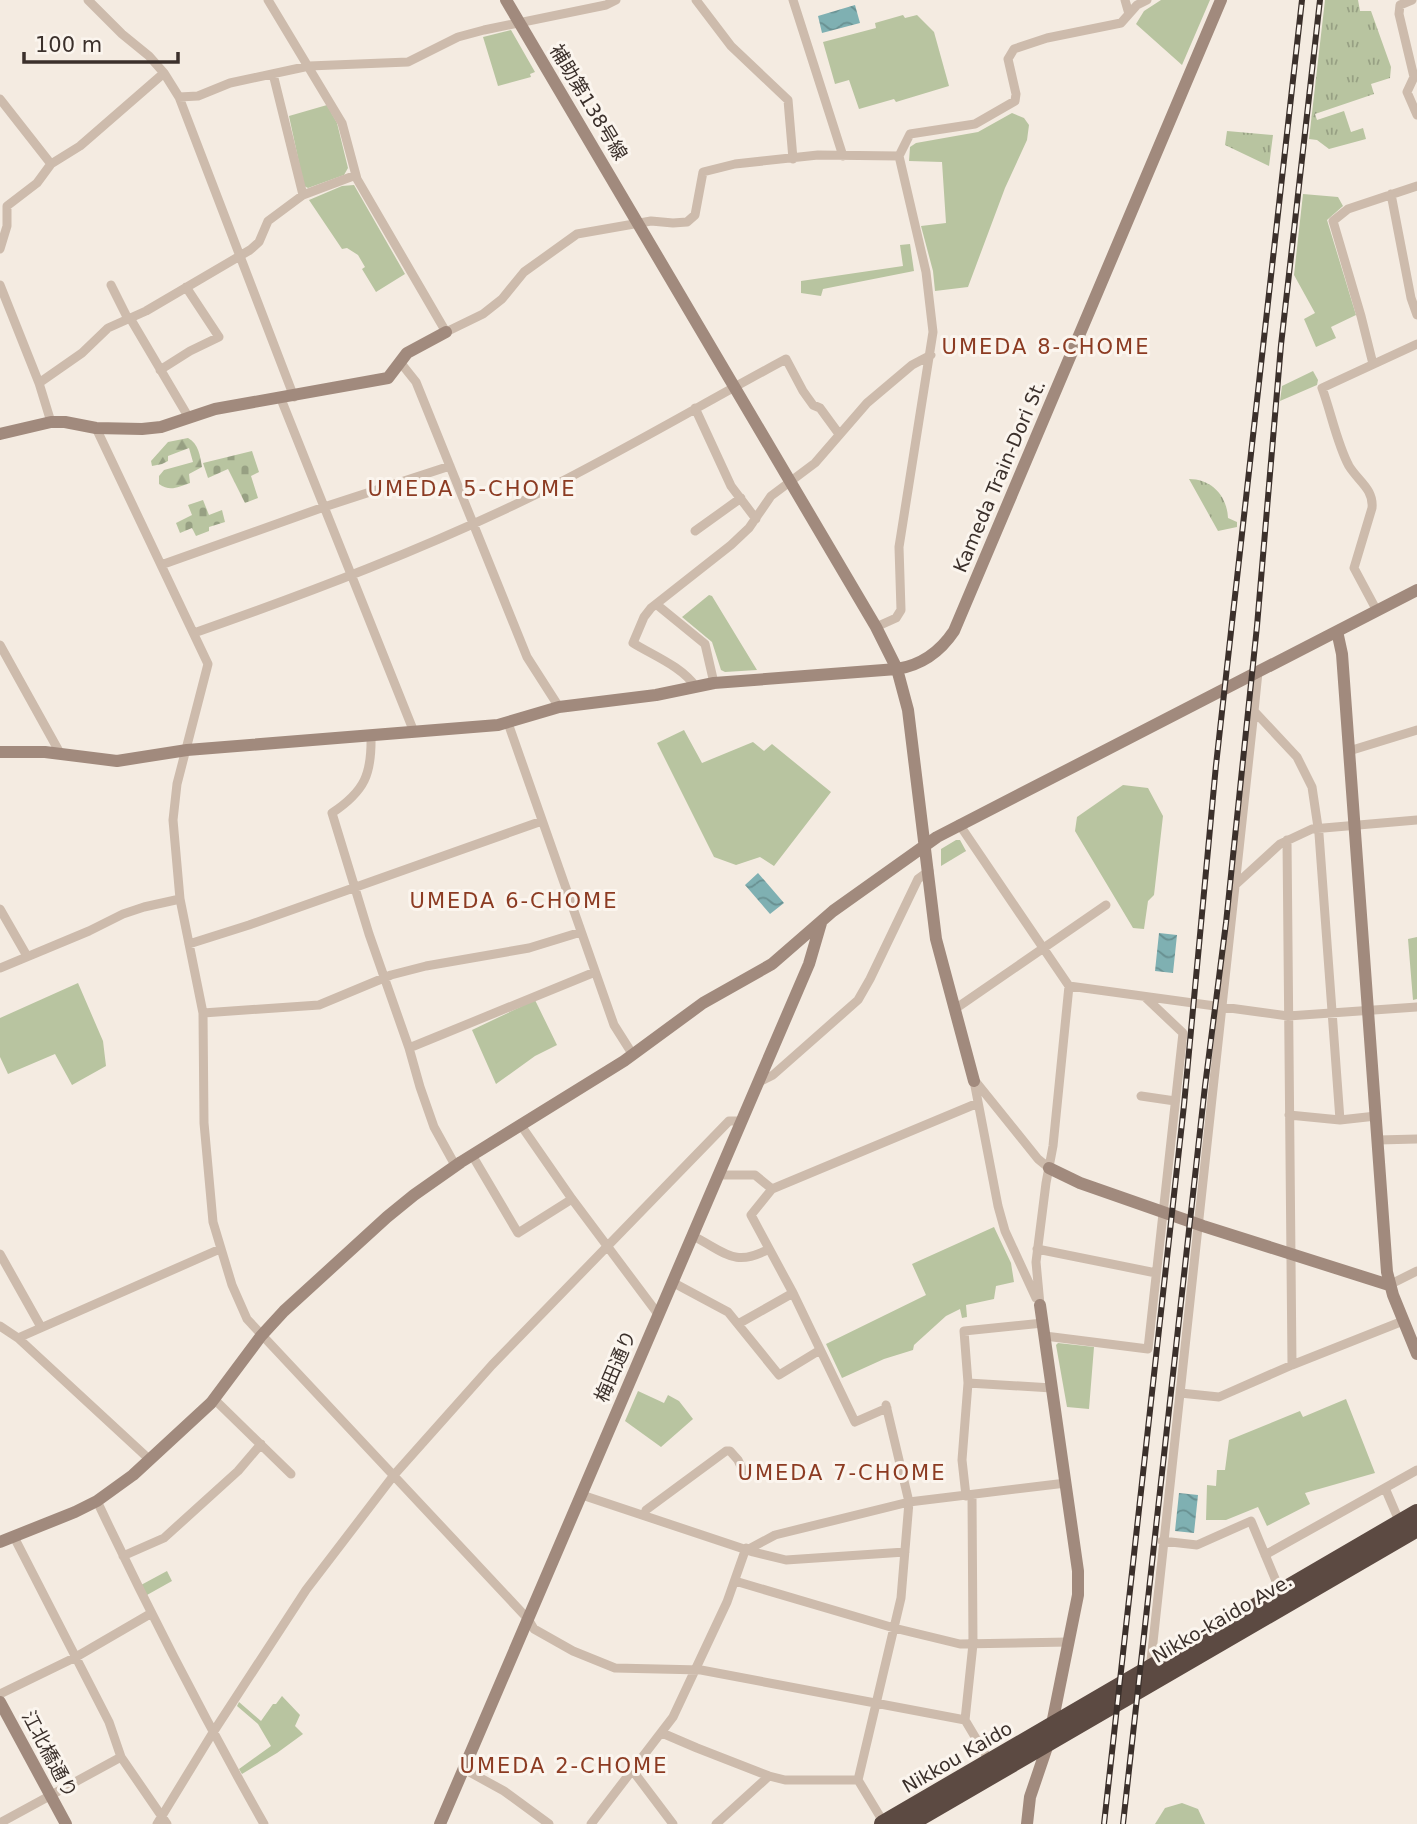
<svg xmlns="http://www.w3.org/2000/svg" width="1417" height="1824" viewBox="0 0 1417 1824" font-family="'DejaVu Sans','Noto Sans JP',sans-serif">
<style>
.grass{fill:url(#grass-tufts)}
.forest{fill:url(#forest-firs)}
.cemetery{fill:url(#cemetery-stones)}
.green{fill:#b8c4a0}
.water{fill:url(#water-waves)}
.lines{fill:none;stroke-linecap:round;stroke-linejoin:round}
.street{stroke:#cdbbac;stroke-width:9}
.secondary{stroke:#a18a7d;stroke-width:12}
.highway{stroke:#5c4a42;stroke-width:18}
.rail-casing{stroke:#3b302b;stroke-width:6}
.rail{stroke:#fbf5ee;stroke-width:3.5;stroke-dasharray:10;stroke-linecap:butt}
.labels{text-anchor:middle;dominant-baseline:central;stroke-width:6;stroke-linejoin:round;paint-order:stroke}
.street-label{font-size:19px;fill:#3b302b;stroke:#fbf5ee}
.neighbourhood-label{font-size:21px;letter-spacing:2px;fill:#8c3b22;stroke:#fbf5ee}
</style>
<defs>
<pattern id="grass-tufts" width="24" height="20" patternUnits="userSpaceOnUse" patternTransform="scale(1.75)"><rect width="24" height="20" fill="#b8c4a0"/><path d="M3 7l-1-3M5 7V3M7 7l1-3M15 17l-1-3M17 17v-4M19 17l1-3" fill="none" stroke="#97a083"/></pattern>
<pattern id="forest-firs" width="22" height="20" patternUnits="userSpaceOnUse" patternTransform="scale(1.75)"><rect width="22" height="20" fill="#b8c4a0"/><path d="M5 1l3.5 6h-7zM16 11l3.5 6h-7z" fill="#97a083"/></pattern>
<pattern id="cemetery-stones" width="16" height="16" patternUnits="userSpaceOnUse" patternTransform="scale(1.75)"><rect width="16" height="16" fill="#b8c4a0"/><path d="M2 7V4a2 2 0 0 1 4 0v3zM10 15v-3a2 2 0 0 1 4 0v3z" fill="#97a083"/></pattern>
<pattern id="water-waves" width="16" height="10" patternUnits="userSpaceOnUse" patternTransform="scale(1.75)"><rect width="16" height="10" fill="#7fb0b2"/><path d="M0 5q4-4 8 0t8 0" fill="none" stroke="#699091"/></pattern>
</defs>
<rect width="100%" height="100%" fill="#f4ebe1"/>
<path class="grass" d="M1325,0H1358L1360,11H1371L1391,67L1390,78L1371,84L1374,94L1315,114L1317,120L1344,111L1351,132L1363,128L1366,139L1329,149L1317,140L1309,139Z
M1227,131L1273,135L1269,166L1225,145Z
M1189,479C1211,479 1227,495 1228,518L1237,522V527L1218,531Z"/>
<path class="forest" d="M188,438C199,444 200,456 202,467L189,474L190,483C178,487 170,492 159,484V476L164,470L193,462L189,448L168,456V461L162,464L152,466L151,461L168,442Z
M956,840H960L966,851L941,866V849Z"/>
<path class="cemetery" d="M252,451L259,472L251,476L258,498L245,503L228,469L208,478L203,463Z
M203,500L209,515L222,510L225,522L209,527V531L196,536L192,528L180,533L176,523L192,515L188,505Z"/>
<path class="green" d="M1161,0H1210L1182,65L1136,24L1144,11Z
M903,15L905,18L917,15L934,32L949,86L896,102L894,99L859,109L849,80L835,84L823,42L876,28L875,23Z
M511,30L535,72L530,74L531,77L498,86L483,37Z
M327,105L337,123L348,168L344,175L308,188L304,186L289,116Z
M1012,113L1024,118L1029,125L1027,140L1005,188L968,287L935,291L933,271L921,226L946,223L942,162L909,161L910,147L916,143L978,132Z
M354,185L405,274L376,292L362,269L365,267L358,255L347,248L342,249L309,200L342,186Z
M1303,194L1338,197L1343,206L1327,220L1356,315L1331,327L1336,338L1316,347L1304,319L1315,313L1294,275Z
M910,244L914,271L823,289L821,296L801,293V281L903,266L900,245Z
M1313,371L1318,380L1317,385L1280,401L1282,386Z
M709,595L712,596L757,670L725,672L721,670L712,642L682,617Z
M684,730L702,763L753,742L764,751L772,744L831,792L774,866L760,857L736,865L714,857L657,743Z
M1123,785L1148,788L1163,816L1154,895L1148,901L1144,929L1133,928L1075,831L1077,817Z
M1417,937V999L1413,1000L1408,939Z
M78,983L103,1041L106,1066L72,1085L55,1054L8,1074L0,1057V1018Z
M535,1000L557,1045L535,1056L496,1084L472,1030Z
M994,1227L1011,1263L1014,1282L996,1286L994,1299L966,1305L967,1317L962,1318L960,1309L946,1316L914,1345L913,1350L884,1359L842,1378L826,1344L926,1295L912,1264Z
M1058,1343L1094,1347L1089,1409L1067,1407L1056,1345Z
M638,1391L664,1403L668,1395L679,1401L693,1419L661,1447L625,1421Z
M1346,1399L1375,1473L1305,1493L1310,1504L1267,1526L1258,1507L1226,1520H1206L1207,1485L1216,1486L1217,1470H1225L1229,1440L1300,1411L1303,1417Z
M167,1571L172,1581L147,1595L141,1585Z
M282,1696L300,1715L295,1726L303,1734L277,1753L242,1774L239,1769L271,1746L258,1724L237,1706L239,1702L261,1721L273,1704H276Z
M1182,1803L1198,1809L1205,1824H1155L1165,1808Z"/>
<path class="water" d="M855,5L860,23L822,33L818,16Z
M758,873L784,903L770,914L745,885Z
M1159,933L1177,935L1173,973L1155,971Z
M1179,1493L1198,1495L1194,1533L1175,1531Z"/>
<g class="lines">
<path class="street" d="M88,0L122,34L149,56L164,73L179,97L294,397
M268,0L342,123L357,179L446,332L483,314L502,299L524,272L577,234L651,221L673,223L687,222L695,215L703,172L735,164L818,155L899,156
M696,0L731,46L788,100L793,159
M793,0L843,156
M1125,0L1129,14
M1412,0L1400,5L1399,14L1414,77L1407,92L1417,115
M273,74L303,195
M179,97L198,96L230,83L309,66L408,62L458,37L484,30L606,5L616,0
M0,99L51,164
M1391,194L1411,298L1417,315
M0,249L7,226V206L37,183L51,164L80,146L164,73
M0,285L39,383L51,422
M111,285L128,319
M130,318L189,418
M400,362L416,382L527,657L559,707
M1373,364L1361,316L1333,221L1348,209L1417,186
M160,370L190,351L219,337L186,287
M39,383L82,353L108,328L146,311L250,250L259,242L268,221L303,195L356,175
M281,399L414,732
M695,408L731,486L756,519
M96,428L208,664L177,784L173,820L180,899L203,1013L204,1123L213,1222L232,1285L247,1319L528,1619L534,1629L573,1651L615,1668L701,1670L965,1720L990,1762
M695,531L741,498
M161,565L324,507L450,466
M656,604L705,644L714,683
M1377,611L1354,568L1372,508C1374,489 1358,481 1349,466C1337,444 1331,412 1322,388L1417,344
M876,627L896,618L901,610L899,547L933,332L926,272L899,156L910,134L975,124L1015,101L1016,94L1008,59L1014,49L1047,38L1121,23L1137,5L1147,0
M194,633C311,592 427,548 539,493C623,451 704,403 786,359L803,391L813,405L820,408L839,434
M0,645L60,753
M1258,672L1254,711L1297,757L1312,787L1319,834L1340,1120
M696,687C681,666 654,656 633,643L644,617L651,608L731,545L749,528L771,496L815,463L867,403L912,365L931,355
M508,723L614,1025L633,1055
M371,735C372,774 365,791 332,813L369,934L409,1048L420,1087L434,1127L455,1165
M1349,751L1417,730
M959,824L1069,986L1288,1016L1417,1007
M1287,840L1292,1365
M1234,886L1280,844L1312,829L1417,820
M0,909L27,956
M189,944L249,925L542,821
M0,968L89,931L123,914L144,907L180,899
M955,1009L1106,905
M203,1013L319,1005L391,975L426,966L529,948L581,932
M409,1048L595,972
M974,1081L998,1206L1005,1231L1036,1298
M759,1082L773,1075L858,1000L870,979L918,879L929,871
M976,1082L1038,1159L1049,1168
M1141,1096L1175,1101
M1289,1115L1340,1120L1376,1116
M520,1124L572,1199L658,1314
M1378,1140L1417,1139
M472,1155L518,1233L572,1199
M718,1175H755L772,1189L978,1103
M772,1189L751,1215L793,1293L855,1422L887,1408
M693,1236C725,1252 734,1268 769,1249
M1037,1249L1156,1273
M0,1254L41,1327
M672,1282L728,1312L779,1375L820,1350
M1389,1285L1417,1271
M1040,1305L1036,1262L1046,1183L1053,1146L1069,986
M738,1324L793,1293
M0,1326L18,1338L149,1459
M1045,1336L1148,1349L1183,1033L1145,997
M18,1338L220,1249
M968,1383L1052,1388
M1180,1393L1219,1397L1292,1365L1403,1321
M214,1399L291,1474
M1385,1488L1400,1523
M582,1495L753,1552L786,1560L905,1552
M966,1496L962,1460L968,1383L964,1331L1043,1323
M97,1501C149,1611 204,1718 264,1824
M645,1516L646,1510L726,1451H730L738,1460L744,1473
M14,1537L109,1722L121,1757L167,1824
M1162,1541L1197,1545L1251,1521L1281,1593
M749,1549L775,1535L909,1502L1066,1483
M1265,1555L1417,1470
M123,1556L164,1538L238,1471L261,1444
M735,1581L894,1628L960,1644L1068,1642
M1150,1670L1254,711
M0,1694L76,1657L150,1614
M965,1720L973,1644L972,1495
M662,1733L697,1748L769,1776L785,1780H858
M464,1769L504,1791L549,1824
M633,1771L673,1824
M0,1823L121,1757
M884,1823L858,1780L901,1598L909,1502L886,1405
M157,1824L212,1734L306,1590L394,1475L492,1365L729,1121H741
M591,1824L673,1717L727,1602L746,1548
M716,1824L769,1776"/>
<path class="secondary" d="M506,0L876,627L897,669L908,710L936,939L974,1081
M0,434L51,422H65L96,428L142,429L161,427L215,409L388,378L407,353L446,332
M1337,631L1342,654L1387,1272L1393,1295L1417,1354
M0,752H45L117,761L187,750L498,725L559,707L656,695L714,683L897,669C922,665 940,652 954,631L1221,0
M1049,1168L1080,1183L1203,1226L1389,1285
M0,1542L75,1512L97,1501L133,1475L211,1403L261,1336L284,1311L387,1217L414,1195L461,1162L624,1061L703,1003L772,964L833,911L937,837L1417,590
M0,1702L66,1824
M440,1824L809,964L821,923
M1027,1824L1030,1797L1048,1744L1078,1595V1571L1040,1305"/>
<path class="highway" d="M883,1824L1417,1513
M908,1824L1417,1528"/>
<g class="rail-casing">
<path id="rail" d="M1104,1824L1184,1105L1216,765L1302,0
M1123,1824L1205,1086L1226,923L1257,626L1281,345L1320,0"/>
</g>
<use href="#rail" class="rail"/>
</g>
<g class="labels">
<g class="street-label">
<text transform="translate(589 102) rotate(59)">補助第138号線</text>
<text transform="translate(999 476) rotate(-67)">Kameda Train-Dori St.</text>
<text transform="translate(615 1366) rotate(-67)">梅田通り</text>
<text transform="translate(1222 1618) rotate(-30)">Nikko-kaido Ave.</text>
<text transform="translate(50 1754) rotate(62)">江北橋通り</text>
<text transform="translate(957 1757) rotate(-30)">Nikkou Kaido</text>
</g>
<g class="neighbourhood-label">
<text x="1046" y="347">UMEDA 8-CHOME</text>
<text x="472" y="489">UMEDA 5-CHOME</text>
<text x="514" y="901">UMEDA 6-CHOME</text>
<text x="842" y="1473">UMEDA 7-CHOME</text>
<text x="564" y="1766">UMEDA 2-CHOME</text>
</g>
</g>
<path d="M24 52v10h154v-10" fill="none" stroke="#3b302b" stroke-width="3.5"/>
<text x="35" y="52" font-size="21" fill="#3b302b" stroke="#fbf5ee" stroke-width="5" paint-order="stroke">100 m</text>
</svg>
